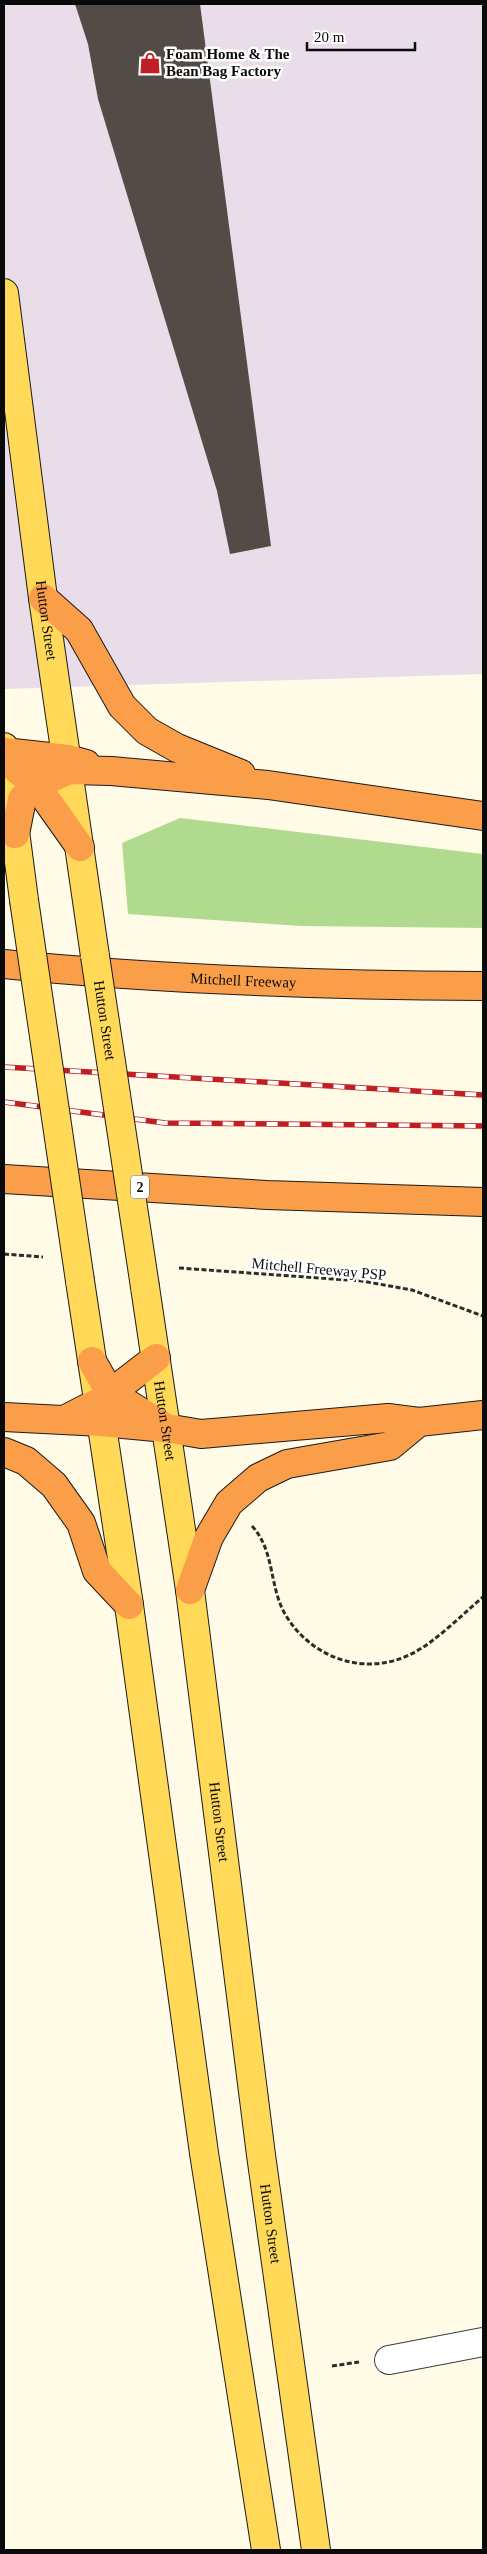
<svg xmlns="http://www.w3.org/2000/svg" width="487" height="2554" viewBox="0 0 487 2554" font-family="'Times New Roman',serif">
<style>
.industrial{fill:#e9ddea}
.forest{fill:#b0db8f}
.building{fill:#534b46}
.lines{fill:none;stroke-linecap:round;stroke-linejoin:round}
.minor-casing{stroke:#3d3d3d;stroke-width:30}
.major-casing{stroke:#1b1b1b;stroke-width:30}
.highway-casing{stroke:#1b1b1b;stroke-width:30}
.path{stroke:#2c2c2c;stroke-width:3;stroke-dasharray:5 2.5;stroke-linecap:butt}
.minor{stroke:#fff;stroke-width:28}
.major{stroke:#ffd957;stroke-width:28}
.highway{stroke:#fb9e49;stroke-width:28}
.rail-casing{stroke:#bf1e22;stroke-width:5.5}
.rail{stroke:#fff;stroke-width:4;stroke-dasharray:11;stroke-linecap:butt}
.major-bridge-casing{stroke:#1b1b1b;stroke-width:30;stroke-linecap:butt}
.major-bridge{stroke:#ffd957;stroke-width:28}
.labels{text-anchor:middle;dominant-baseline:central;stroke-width:5;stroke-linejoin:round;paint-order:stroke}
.shield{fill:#fff;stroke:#545454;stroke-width:1}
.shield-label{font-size:14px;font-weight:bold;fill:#0a0a0a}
.poi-label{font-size:15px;font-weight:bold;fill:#0a0a0a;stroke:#fff;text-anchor:start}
.street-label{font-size:15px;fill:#0a0a0a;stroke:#fff}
</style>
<rect width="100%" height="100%" fill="#fffbe7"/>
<path class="industrial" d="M4,4H483V674L4,689Z"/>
<path class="forest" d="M180,818L483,854V928L300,926L128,914L122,843Z"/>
<path class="building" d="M75,4H200L271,546L230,554L217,491L98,99L88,44Z"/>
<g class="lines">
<g class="minor-casing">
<path id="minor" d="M389,2360L483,2342"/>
</g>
<g class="major-casing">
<g id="major">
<path id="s1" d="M4,293L43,598L95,956"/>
<path d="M4,747L24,900"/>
<path d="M80,1281L129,1605L204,2153L266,2550"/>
<path id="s2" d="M145,1287L190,1590L261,2155L316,2550"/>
</g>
</g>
<g class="highway-casing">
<g id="highway">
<path d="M43,598L79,630L122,706L147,731L177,748L241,774"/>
<path d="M4,752L68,759L86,764"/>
<path d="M4,759L36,785L80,847"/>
<path d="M15,834L22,799L36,785L69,770L111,771L268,785L483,816"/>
<path id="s3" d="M4,964C163,980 323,985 483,986"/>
<path d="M4,1179L267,1195L483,1202"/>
<path d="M92,1361L110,1393L160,1424"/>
<path d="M4,1417L102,1422L166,1428L201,1434L388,1418L419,1422L483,1415"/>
<path d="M66,1419L99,1402L156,1358"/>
<path d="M4,1452L26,1461L54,1485L81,1523L97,1571L129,1605"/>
<path d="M190,1590L209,1537L229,1503L258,1478L287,1464L390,1446L419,1422"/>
</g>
</g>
<path class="path" d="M4,1254L43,1257
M179,1268L362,1281L412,1290L483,1316
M252,1526C275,1551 269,1586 285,1614C312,1660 368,1678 415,1652C436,1641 464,1613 483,1597
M332,2366L359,2362"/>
<use href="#minor" class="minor"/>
<use href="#major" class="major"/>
<use href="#highway" class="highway"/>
<g class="rail-casing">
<path id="rail" d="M4,1067L483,1095
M4,1102L165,1123L483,1126"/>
</g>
<use href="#rail" class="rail"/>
<g class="major-bridge-casing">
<g id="major-bridge">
<path d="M24,900L80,1281"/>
<path id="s4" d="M95,956L145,1287"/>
</g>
</g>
<use href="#major-bridge" class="major-bridge"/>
</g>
<defs>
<g id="shop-bare" transform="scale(1.725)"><path d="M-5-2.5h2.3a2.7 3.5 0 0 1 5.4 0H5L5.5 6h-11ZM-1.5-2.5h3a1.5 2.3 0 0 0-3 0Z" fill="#bf1e22" stroke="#fff" stroke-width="2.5" paint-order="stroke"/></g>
</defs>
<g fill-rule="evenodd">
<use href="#shop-bare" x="150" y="63"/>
</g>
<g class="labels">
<rect class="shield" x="131" y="1175.5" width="18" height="23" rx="4"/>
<g class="shield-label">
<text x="140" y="1187">2</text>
</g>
<g class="poi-label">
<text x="166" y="54">Foam Home &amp; The<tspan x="166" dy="17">Bean Bag Factory</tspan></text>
</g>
<g class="street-label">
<text stroke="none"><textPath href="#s1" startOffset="330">Hutton Street</textPath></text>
<text stroke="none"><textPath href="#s3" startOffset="240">Mitchell Freeway</textPath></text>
<text stroke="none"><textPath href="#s4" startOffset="65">Hutton Street</textPath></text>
<text transform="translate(319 1269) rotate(5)">Mitchell Freeway PSP</text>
<text stroke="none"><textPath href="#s2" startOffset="135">Hutton Street</textPath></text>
<text stroke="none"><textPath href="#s2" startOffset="540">Hutton Street</textPath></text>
<text stroke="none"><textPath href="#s2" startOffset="945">Hutton Street</textPath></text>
</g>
</g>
<rect width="487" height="2554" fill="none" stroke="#0a0a0a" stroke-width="10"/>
<path d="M307 42v8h108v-8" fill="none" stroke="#0a0a0a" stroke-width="2.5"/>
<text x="314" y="42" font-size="15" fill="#0a0a0a" stroke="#ffffff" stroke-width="4" paint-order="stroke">20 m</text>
</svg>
